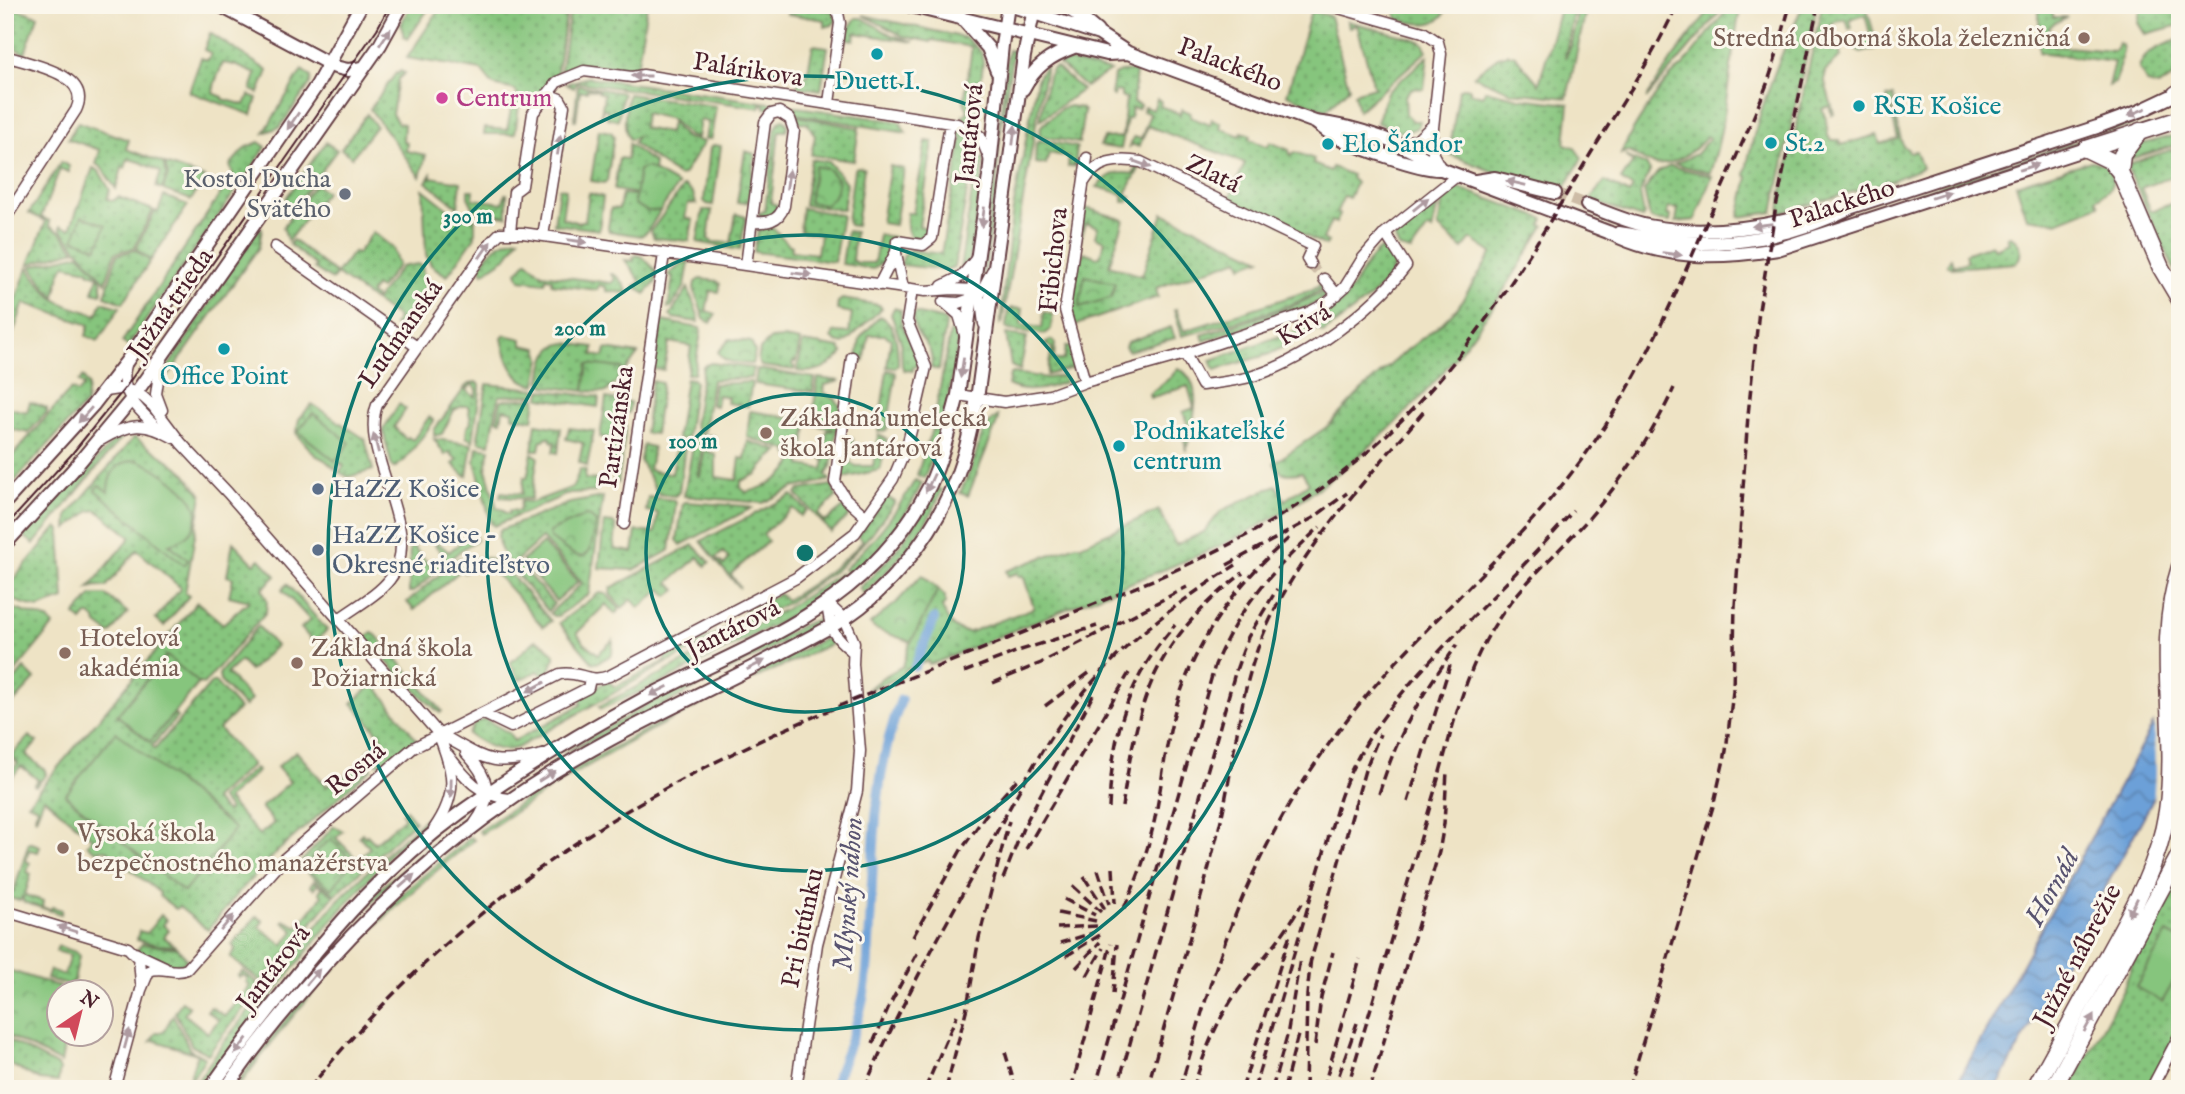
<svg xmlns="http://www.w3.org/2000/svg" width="2185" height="1094" viewBox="0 0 2185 1094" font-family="'IM FELL English',serif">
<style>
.grass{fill:url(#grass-dots);stroke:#687254;stroke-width:2}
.park{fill:url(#park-crowns);stroke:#687254;stroke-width:2}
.pitch{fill:#86c57d;stroke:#687254;stroke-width:2}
.water{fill:url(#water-waves);stroke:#5b6082;stroke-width:2}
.pier{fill:#eee3c5}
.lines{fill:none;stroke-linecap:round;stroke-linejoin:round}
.canal{stroke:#6ca0d8;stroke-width:10}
.minor-tunnel{stroke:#cdbca6;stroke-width:10;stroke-dasharray:10 5;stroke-linecap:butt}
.tertiary-tunnel{stroke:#cdbca6;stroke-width:12;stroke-dasharray:12 6;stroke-linecap:butt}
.minor-casing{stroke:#633c42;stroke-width:13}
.tertiary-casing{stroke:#633c42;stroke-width:16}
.primary-casing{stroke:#633c42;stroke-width:19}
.trunk-casing{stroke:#633c42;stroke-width:19}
.minor{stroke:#fff;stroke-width:10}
.tertiary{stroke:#fff;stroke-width:12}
.primary{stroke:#fff;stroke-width:16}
.trunk{stroke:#fff;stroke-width:16}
.tram{stroke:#4a1f2b;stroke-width:2}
.rail{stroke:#4a1f2b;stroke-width:3.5;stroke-dasharray:10 5;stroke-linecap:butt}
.oneway{fill:#ae9aa0}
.ring{fill:none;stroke:#0f766e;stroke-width:3.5}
.education-dot{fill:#8d6e63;stroke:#fbf7ec;stroke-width:2.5}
.culture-dot{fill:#0f9aa8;stroke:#fbf7ec;stroke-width:2.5}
.hotel-dot{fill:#d1479c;stroke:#fbf7ec;stroke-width:2.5}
.worship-dot{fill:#6b7280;stroke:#fbf7ec;stroke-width:2.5}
.service-dot{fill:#5c6f8a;stroke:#fbf7ec;stroke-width:2.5}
.labels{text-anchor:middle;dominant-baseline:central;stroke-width:6;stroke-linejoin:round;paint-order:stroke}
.education-label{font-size:26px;fill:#785e54;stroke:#fbf7ec;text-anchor:start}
.street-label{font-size:26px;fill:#4a1f2b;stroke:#fbf7ec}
.culture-label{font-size:26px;fill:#0d838f;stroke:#fbf7ec;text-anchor:start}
.hotel-label{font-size:26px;fill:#b23c85;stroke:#fbf7ec;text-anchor:start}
.worship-label{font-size:26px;fill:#5b616d;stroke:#fbf7ec;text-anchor:end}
.service-label{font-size:26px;fill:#4e5e75;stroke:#fbf7ec;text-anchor:start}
.water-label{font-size:28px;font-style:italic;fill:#585370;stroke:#fbf7ec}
.centre{fill:#0f766e;stroke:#fbf7ec;stroke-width:3.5}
.ring-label{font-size:21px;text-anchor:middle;font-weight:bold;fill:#0f766e;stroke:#fbf7ec;stroke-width:6;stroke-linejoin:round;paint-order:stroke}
</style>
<defs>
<pattern id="grass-dots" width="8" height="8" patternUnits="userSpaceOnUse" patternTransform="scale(1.75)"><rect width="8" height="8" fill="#86c57d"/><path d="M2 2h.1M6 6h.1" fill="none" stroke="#709f67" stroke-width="1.8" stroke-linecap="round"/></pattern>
<pattern id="park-crowns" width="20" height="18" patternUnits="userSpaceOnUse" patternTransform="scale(1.75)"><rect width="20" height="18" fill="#86c57d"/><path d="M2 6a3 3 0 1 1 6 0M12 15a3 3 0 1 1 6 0" fill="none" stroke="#709f67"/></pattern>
<pattern id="water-waves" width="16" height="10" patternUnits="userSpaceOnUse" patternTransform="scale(1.75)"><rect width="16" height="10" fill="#6ca0d8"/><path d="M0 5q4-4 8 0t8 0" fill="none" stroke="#5b82af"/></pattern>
</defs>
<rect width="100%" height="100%" fill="#fbf7ec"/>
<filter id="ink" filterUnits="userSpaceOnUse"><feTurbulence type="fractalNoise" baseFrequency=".0143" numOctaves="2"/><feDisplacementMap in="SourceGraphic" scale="14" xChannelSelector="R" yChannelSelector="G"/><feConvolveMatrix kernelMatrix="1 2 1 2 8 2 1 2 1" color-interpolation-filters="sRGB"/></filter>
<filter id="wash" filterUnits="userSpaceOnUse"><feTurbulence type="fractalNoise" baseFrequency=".00686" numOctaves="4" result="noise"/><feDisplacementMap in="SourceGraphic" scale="28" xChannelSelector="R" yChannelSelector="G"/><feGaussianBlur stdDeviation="1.57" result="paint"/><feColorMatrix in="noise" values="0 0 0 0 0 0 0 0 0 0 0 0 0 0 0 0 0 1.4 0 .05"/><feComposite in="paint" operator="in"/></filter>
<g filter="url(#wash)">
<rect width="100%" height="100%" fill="#eee3c5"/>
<path class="grass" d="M5,5L38,16L25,53L5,45L12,31H15L17,23L9,20L10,15L5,13Z
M410,5H431L408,39L404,37L401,25Z
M437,5H568L556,78L532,103L519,106L515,134H484L485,128L507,130L513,99L518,95L515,90L493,85L481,70L407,58L440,8Z
M571,5H647L637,68L594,65L576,68L560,75Z
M788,5L818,7L834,12L836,21L832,25L825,27V20L787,14Z
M1396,5H1444L1446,10C1438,30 1415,23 1399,20L1395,13Z
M1561,5H1575L1565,58L1570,48L1579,5H1587L1567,98L1512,92L1473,76L1498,57L1508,54L1515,56L1539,84Z
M1716,5H1726L1646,99L1672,59L1708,12H1710Z
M1731,5H1741C1729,61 1728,119 1710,173L1675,164L1696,154L1710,138L1707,136C1698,149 1672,168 1653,164C1644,162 1636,154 1627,151L1621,154C1627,137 1667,73 1682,67Z
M1803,5H1817L1773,212L1739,217L1748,177L1745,175C1756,115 1778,61 1803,5Z
M1822,5H1866L1877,45L1874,46L1875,49L1861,53L1857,51L1855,43L1871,38L1865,15L1850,19L1852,28L1849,29L1846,19L1832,23L1841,57L1825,71V82L1834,114L1832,115L1829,106L1822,109L1826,119L1828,136L1832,140H1839L1841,145L1877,135L1880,144L1898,139L1887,98L1893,96L1894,104L1892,106L1903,147L1907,148L1909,152L1916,151L1922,168L1893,180L1780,213L1782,194Z
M2039,5H2053V17H2067L2054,23L2049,28L2054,46L2115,51L2118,43L2122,45L2123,51L2115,83L2108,86L2114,62L2039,52Z
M2141,5H2158L2176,10L2180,5V25L2145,34L2138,23Z
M1311,11L1330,16L1349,88L1326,110L1287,95Z
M863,15L966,38L981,52L983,62L976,131L963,120V115H965L968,110L964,102L972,47L932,40L931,42L903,36Z
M856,18H862L892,35L914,42L855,33L854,40L846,39L850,27Z
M1347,21L1415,39L1423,43L1427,51L1358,111L1354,93L1374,87L1357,25L1349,27Z
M210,33L268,71L259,93L251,90L256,74L235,65L223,63L215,82L213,93L223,97V99L245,105L249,95L257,98L252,115L189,92L201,58L208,60L211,53L204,50Z
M2180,39V74L2158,86L2147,83L2139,69C2143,50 2163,46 2180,39Z
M813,45L828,47L821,90L797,87L798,75L807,76Z
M1008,50L1013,51L1000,135L996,196L985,272L982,274Z
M1428,56L1424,89L1412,88L1405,96L1406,114L1413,121H1420L1417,128L1404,133L1377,123L1387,92Z
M1069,61L1110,71L1085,87L1059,64Z
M1046,65L1002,323L1000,324L1012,215L1037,80L1040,73Z
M1056,67L1082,90L1040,120L1048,76L1052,69Z
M302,70L311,77L310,84L280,127L264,133Z
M400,71L405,73L398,79L392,114L398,123L404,124L403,141L407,142L406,151L426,155L420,177L370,109L396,73L398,74Z
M1136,71L1133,102L1140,105L1138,109L1132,108L1130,118L1127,119L1121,149L1100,146L1104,138L1122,137L1126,98L1121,97V92L1115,91L1114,96L1111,95L1114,75L1120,72Z
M588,77L895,121L900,122L906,133L789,113L783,110L765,108V105L761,104L760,108L576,82L574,88L566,84Z
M578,85L623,93L618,120L607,118V109H603L601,117L604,94L598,92V90L587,89V91H580L576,120H574Z
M1464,88L1470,89V93L1483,96L1485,90L1519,98L1569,104L1565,144L1574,147L1582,158L1563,191L1499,174L1451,155L1450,148L1459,89Z
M628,94L716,106L711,139H705L708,122L700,120L697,138L689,136L671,119L645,113L643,128L669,133L671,122L686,138L704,142L683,175L678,176L633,143L637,136L630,140C621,127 626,110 628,94Z
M1157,99L1161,101L1160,106L1180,114L1182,109L1191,113L1190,117L1210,125L1212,119L1221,123L1220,128L1240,136L1242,132L1251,135L1249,139L1268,147L1270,142L1289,150L1290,155L1295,152L1314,159L1313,164L1330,171L1332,167L1352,175L1351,178L1356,183L1349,198L1344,196L1336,213L1340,215L1336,223L1331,221L1323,239L1328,242L1326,246L1229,199L1245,163L1148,126L1139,147L1131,144L1128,149L1134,137L1141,139L1150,114L1143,111L1144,107L1153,110Z
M2180,100L2177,105L2132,125L1858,216L1854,214L2096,135L2132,122Z
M1070,106L1081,108L1084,111L1079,143L1039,136L1041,126L1062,108Z
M367,114L376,126L352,157L341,149Z
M792,115L859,128L854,161L811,155L815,136L808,124L797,121Z
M783,119L788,125L786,131H779L771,203L777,205L774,214L766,219L760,218L759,213L765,211L775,130L779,122Z
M78,122L129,140L126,149L163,163L167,175L162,189L156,187L161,172L140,162L128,159L125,168H122L116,189L101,167L96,164L100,150L68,139Z
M960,129L976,139L954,267L946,270L901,265L904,255L910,250L941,254L962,137L952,135L954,131Z
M599,130L611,132L614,136L607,181L604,183L591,181Z
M2180,134V144L2130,159L2137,147L2142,144Z
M1039,140L1077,147L1075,166L1068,167L1069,157L1049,153L1046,164L1035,163L1036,143Z
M926,141L933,142L919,226L927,228L928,233L923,238C906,242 906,226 907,213H913Z
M259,142L266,147L128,346L122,342L233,175L230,165L245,148Z
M326,142L337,150L288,215L286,198Z
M629,144L654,163L653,171H639L647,211H660L648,231L641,236L609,231L608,228L611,208L619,209L622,194L633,195V193L614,190L619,158L627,159Z
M714,145L721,146L713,205L707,204L704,201L710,148Z
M2174,149L2180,174L2141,188L2151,211L2180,201V282L2128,169L2131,163Z
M745,151L755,154L748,202L737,203Z
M1625,156L1646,165L1650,171L1640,193L1644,215L1642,218L1589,200L1605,181L1629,194L1633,188L1621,180L1633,162Z
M983,157L984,162L972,248L968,262L959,275L977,159Z
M811,159L829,162L847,184L843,210L804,205Z
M2091,161C2105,162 2118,174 2110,188C2107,193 2100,196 2096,199L2099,205L2057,222L2027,218L2016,184Z
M61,162L69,166V172L60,169L41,217L50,221L49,226L60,232L75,250L29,264L46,221L29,213Z
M165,164L205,178L191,200L163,190L168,175Z
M890,166L904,169L895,225L881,223Z
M1136,166L1140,167L1126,194L1131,197L1127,202H1123V194L1097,187C1107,174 1118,171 1134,174Z
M1670,166L1712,176L1695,220L1676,222L1678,209L1668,208L1667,215L1671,216L1670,222L1653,220L1650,218L1644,191L1658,172Z
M857,167L864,168L856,226L849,225L847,221L854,170Z
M93,168L99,171L110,190L107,199L113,201L118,197L153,210L134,248L115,253L106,282L60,229V226L70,229Z
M431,174V177L461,182L458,207L426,182Z
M315,184L326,192L288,241L283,227Z
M684,186L693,193L696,204L688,203L685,218L693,220L689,241L654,238L651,231Z
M559,188L566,189L562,218L579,223L580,221H585L589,193L603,197L599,230L554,224Z
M1459,188L1544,219L1541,225L1544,226C1517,270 1490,314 1458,354C1404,422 1335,483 1259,526C1216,550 1169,567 1123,586C1061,611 999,636 937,662L929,664L928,661L905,670L902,677L867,690L883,677L903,666L910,643L938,589L945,596V604L942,607C947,620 954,633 970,632L1034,608L1023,575L1019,577L1017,573L1008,576L1006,571L1076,545H1081L1159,510L1176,545L1204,532L1221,511L1276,485L1285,500L1309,483L1302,472C1290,475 1280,476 1274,463L1328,426L1361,391L1407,350L1442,323L1458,307L1492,253L1471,239L1463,249L1438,227L1444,193L1449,189Z
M423,189L455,214L475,218V237L447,276L431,265L426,255Z
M468,190H474L473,199L503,203L505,194H507V216L475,211L468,197Z
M1440,194L1432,231L1428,228L1411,251L1399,248L1395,239L1402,226Z
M164,196L188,205L151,260L136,249L155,211L158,212Z
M802,208L842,215L834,262L754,252L758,231L769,227C780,230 782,242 792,246L791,251L817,254L820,234L800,231Z
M1084,209H1090L1124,220L1109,265L1142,276L1163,213L1261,259L1242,266L1239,259L1156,288L1158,297L1073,326L1068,311L1069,294H1074L1076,284L1071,283L1074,267L1082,258L1084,252L1097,257L1100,256L1105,241L1095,237L1098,227L1086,223L1077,250Z
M703,210H712L708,239L713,242L731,243L736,214L746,217L740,250L697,242Z
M262,228L259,247L169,375L165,371C197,324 226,276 259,229Z
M847,231L855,232L852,260L857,263H874L879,235L893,237L886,264L881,263L873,269L842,264Z
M373,232L393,248L398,265L380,289L375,286L370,294L375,297L373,300L337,274L332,280L314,268L316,266L289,244L293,240L336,274L353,252L357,254Z
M2010,236C2021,241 2024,254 2016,263L1952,268L1947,264L1951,258L1953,266L1967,262L1965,254L1992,244L1995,249L2009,243L2007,237Z
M519,238L507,257L483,273L480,266C491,251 499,240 519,238Z
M1383,248L1390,251L1395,259C1396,285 1343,317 1323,333L1317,329L1270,354L1215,370L1211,360L1315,324L1313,318C1323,313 1334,308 1342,301C1357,287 1367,254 1383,248Z
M135,250L150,261L123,303L105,296L117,255Z
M79,254C90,266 107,276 101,294L93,292L98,276L88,272V270L65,265L60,274L55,297L46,288L31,266Z
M637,255L643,257L656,271V282L645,294L635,286L641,282L625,260L634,261L633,257Z
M527,261L542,274L611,283L615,280L611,274C619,275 625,286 628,293L606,291V287L599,285L597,290L552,284V279L546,278L545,283L520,280L517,272Z
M689,262L685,286L671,308H668L673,277L668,275L683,263Z
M418,264L422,266L428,303L410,330L394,325L398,318L375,301L401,267Z
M28,267C52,304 57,302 97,315L102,302L120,307L98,341L86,336L89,325L24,303L8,348L12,349L10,353L5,351V328Z
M700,279L717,281L720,284L719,292L710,291L706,311L716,314L711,323L704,319L694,289L695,282Z
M1320,283L1324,287C1303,307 1214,327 1182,336L1174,310L1176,309L1184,331L1305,292L1318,287Z
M688,288L699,318L698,322L673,318L670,315Z
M1326,291L1324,298L1312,305L1204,341L1202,335L1288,308Z
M842,299L879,305L882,308L844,344L836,342L832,338L834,332L849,333L852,313L837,310L838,302Z
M894,308L901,310V323L920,365L913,367V371L904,370L902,366L901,342L891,314Z
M1012,308L1023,309L1021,325L1042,328L1044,312L1053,315L1051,329L1044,334L1009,330L1006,327L1008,311Z
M916,313L943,320L946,323L939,370L931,368C936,342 913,340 913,317Z
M880,316C897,323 898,349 898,365L895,368L887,367L891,339L885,335H869L864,362L857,360L860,338Z
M662,321L700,328L701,332L694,374H687L691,346L669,342L664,370L654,369Z
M1171,327L1175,338L1129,351L1125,347L1127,342Z
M957,328C960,341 956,354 954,366C948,405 940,442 924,478L917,475L933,426L950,333Z
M1006,334L1027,337L1020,370L1011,366Z
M505,335L522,339V345L538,348L541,358L536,385C513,382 506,359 502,338Z
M784,338L800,341L796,362H793L792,365L795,367L794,370L761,366L758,361L760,349L771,339Z
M1052,340L1055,342L1054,360H1064L1066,346H1070L1077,367L1047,375L1052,348L1045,344Z
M803,342L840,348L843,353C830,367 816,374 797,371Z
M566,343L594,347L593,355L604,357L606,349L638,354L621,376L622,369L588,364L584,391L545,386L541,381C544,363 544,346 566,343Z
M711,363L753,368L751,378L712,380L704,431L696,429L694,426L703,366Z
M1178,368C1207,383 1192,426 1186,451L1184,438L1187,436L1184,428L1188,426L1183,412L1194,408L1188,386L1150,398L1149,394L1171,377Z
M757,369L815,378L813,392L755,384Z
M887,370L895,372L896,374L887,429L884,432L878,431Z
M1014,373L1047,378L1063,376L1065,382C1046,389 1027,395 1008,385L1010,374Z
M83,377L88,385L86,403L5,492V464L71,389L78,393L84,386L79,382Z
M686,378L693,379L695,382L687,437L683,440L677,438Z
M818,378L840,381L825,385L824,393L835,398L840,406L831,467L826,475L830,480L793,488L763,503L684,496L695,433L704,434L698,476H700L707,435L714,436L708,452L716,454V477L737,480L740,458L745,459L748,441L779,451L770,458L757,474L741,481V488L746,492C763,489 787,477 794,460L789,454L801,458V465L823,469L825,460L822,459L827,430L832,431L833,429L811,424Z
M652,381L662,383L655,434L645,433Z
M476,382L480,385V391L473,441L466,437L467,427L471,423L468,406H462L454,410L442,434L434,436V430L464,389L475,397L477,389L472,384L468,389L465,387L470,383Z
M752,382L748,406L727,403L728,397L718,395L716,406L711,405L714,384Z
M487,384L537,389L535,395L499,396L490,444L479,442L478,437Z
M541,390L599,397L598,407L540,398Z
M536,398L533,420L513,417V411L503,409L501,421L497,420L501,400Z
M606,398L630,402L629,413L619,412L617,425L626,426L618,483L613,482L615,469L609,468L613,443L610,442V439L600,437Z
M30,402L47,408V412L28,433L5,428V407L27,412Z
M312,404L365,439L373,470L348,477L339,472L344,466L341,463L335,469L325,460L315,455L296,433L299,419Z
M399,404L406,409L394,427L406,439L408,437L413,440L429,417L434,421L405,460L394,468L392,467L383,430Z
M750,411L808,420L802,455L747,437Z
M998,416V420L968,496L960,493C964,484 969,475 972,466C979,447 980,428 998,416Z
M536,424L561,428L558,453L553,452L555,442L551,441V438L546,437L544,440H541L539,450H532Z
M569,428L594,431L587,466L579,462L583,443L566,439Z
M128,430L34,544L22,535L92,465L117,437Z
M878,435L887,439L880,470L844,478L841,477L848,438L853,439L850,463L856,466H873Z
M134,437L181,469L202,495L185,593L189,596L164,626L155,619L181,588L137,550L106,587L97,586L88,589L131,537L97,510L90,511L67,529L68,515Z
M434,439L472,444L467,476L464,475L453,464L457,460L449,452L445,455Z
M677,442L685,446L679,492L675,496L658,494L640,460L643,445L653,447L649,470L672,474Z
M477,447L490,449L486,469L497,508L504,510V512L509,514L510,510L519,511L521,501L533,502L573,487L580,469L586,470L585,479L597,480L595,492L570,493L494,526L491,523L475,461Z
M532,453L538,457L531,499L500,497L501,492L522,494L524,477L527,478Z
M915,480L922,483C906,518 880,552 850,576L844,569C873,542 896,514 915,480Z
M832,485L836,497L818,514L825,522L845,506L850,515L831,532L796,494L800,490Z
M936,488L942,490C927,531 895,564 864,594L859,588C891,560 917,526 936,488Z
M792,495L807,510L801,516L793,508L763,534L768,541L731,574L740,588L716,561L718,560L724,565L729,559L723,552L715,559L701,541Z
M603,497L589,594L558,616H553L550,613L582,583L542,538L516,561L554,604L548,611C535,595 488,549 500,530L570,503Z
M648,497L674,500L676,503L670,550L634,570L599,568L604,522L613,523L616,527L614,549L633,552L636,531L655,533L658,513L646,511Z
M887,497L895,502L872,533L851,556L836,570L788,603L667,663L517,748C498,754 483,744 468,734L475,723L485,719L509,733L514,741L581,705V696L608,681L615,687L666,661L664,653L666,651L692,637L696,644L747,618L744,611L779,594L786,600C813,584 841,565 863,541L858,536Z
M685,502L746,506L752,508L681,545L677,540L683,503Z
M57,527L60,530L64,599L38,608L5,598V589Z
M473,532L477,540L461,550L413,592H409L410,543L432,568L445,557L435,545L438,543L449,552Z
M233,542L254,564L260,559L276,576L262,589L267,600L266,612L204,684L199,683L166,656L118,715L150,742L173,714L177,717L152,746L155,749L212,682H215L239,709L219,729L252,765L214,799L226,812L229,809L220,798L255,768L258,771L227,799L259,835L274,823L261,807L290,782L277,767L296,751L327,786L338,776L342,779L360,762L372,768L278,851L237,894L208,930L179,907L176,909L159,896L160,893L106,850L96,851L87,845L92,838L44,798L36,818L35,817L37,807L28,803L197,602L223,624L249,601L229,596L233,578L227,576Z
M693,545L710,562L706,566L698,557L669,582L676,590L668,596L661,589L639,608L632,599L622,608L610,594L611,588Z
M459,558H487L502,564L551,621L543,627C531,614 504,578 490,570C480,565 472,567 464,573L461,570L414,610L407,602Z
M841,573L845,579L782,621L665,681L601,709L599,706L784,610Z
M287,584L327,630L314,643L301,628L310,620L282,590Z
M599,593L606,594L620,609L615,614L606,604L577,633L583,642L598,654L613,640L612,655L597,663L592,662L559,623Z
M92,595H106L128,613L110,634L97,624L96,620L90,615H87L82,621L75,615Z
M5,606L48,619L53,626L5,684Z
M818,619L823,621L610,733L563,753L652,702L805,624Z
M258,626L276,646L250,671L240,661L227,673L251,700L244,707L220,681L219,674Z
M372,633L376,635L442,711L440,713L401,677L365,638Z
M828,639L836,642L735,687L651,730L565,779L481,834L479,831C586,755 704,699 821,640Z
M536,640L546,645L555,656L549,673L544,676L538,671L519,680L510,663Z
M24,668L35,679L5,712V691Z
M373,682L417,740L406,745L383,766L380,762L377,764L367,752L382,737L352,703L371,686L369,683Z
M29,736L37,742L26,755L45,770L46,775L36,786L34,785L38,780L21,766L5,786V777L18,763L11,756Z
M443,802L445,803L437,814L393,851L329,924L231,1048L202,1089H192L223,1043L336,902L381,858Z
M406,810L415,821L335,895L298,865L334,826L343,831L336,838L357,859L370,848L359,836L362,833L365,837L367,835L375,843L405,817L402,813Z
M459,821L460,822C400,868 350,925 301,983L300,981L333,938L369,898Z
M471,837L474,840C383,911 304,995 237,1089H233C282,1020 339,953 401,895C423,875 448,856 471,837Z
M29,842L40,846L38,852L29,850L26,861L30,863L27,872L31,874L25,895L43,901L42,907L50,910L52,907L62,910L61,914L23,902V895L20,901L6,897L14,891Z
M2180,874V1034L2151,1089H2070L2123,990L2132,965Z
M314,881L334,896L263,983L230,957L236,949L232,945L257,916L263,921L259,927L283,945L294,931L283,922L284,920L298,927L322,896L319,892L322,887L317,884L314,889L310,886Z
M161,915L167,920L163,925L169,930L164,937L175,946L158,945L137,940L139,931L147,933Z
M142,944L177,948L187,959L181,965L171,966L137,950Z
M58,946L76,952L79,956L74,981L68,985L47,979L50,970L64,975L70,955L56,951Z
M243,971L261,986L208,1054L192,1046L175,1012L182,1001L189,1007L184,1014L208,1033L219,1020L207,1011L211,1007L225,1016L250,986L246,982L248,979L243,975L240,978L238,976Z
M173,1015L190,1050L205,1058L186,1089L197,1054L153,1040L151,1041L156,1033L164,1031Z
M5,1038L56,1065L60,1069L58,1082L40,1080L5,1062Z"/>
<path class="park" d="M815,166L828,169L839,181L834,196L826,205L809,202Z
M647,167L678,185L660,211H647L634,204L639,170Z
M82,216L106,225L97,248L74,239Z
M1085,276L1115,283L1111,298L1079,307Z
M730,339L751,342L755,352L752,364C739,363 724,364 718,352Z
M588,364L622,368L617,382L606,392L584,391Z
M585,516L591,517L596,523C589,567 583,563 550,538L549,532Z
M922,575L938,589L911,642L875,629L870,624L896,603Z
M331,839L350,859L351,863L332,889L305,867L320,848Z
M5,969L58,986L71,992H60V1034L66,1035L61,1063L5,1034Z"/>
<path class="pitch" d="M313,413L350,443L335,461L298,431Z
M134,460C150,462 182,486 192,500C205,520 189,540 169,544L188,560L184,565L95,490L99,485L108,492C108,475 116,463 134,460Z
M543,543L578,582L556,601L522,561Z
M167,656L199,683L150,742L117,715Z
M116,732L235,829L184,892L65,795Z
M2167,933L2180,940V971L2162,1002L2136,987Z"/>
<path class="water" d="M2180,675V750L1996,1089H1954Z"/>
<path class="pier" d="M2175,678L2178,761L2153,809L2155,774L2154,717Z"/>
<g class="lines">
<path class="canal" d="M915,666L934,619
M832,1089C847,1051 864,1012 867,971C875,881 868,785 901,700"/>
</g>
</g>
<g filter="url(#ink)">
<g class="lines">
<path class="minor-tunnel" d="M1310,264L1324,279"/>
<path class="tertiary-tunnel" d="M1555,193L1587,205"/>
<g class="minor-casing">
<path id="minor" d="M1328,5L1423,32L1438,42L1441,54L1432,137L1433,154L1441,169
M5,56C30,64 93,74 76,110L5,219
M829,103L840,23L838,13L833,5
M1396,144L1418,139L1432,126
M1084,182C1097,160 1117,158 1141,162L1313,246L1307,259L1310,264
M510,232L514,192L522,186L533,113L557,82L584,71L632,77L643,75L957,124L980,136L990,160
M543,236L564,106L560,99L547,94
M275,247L417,347
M896,253L903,288
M746,265L765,122L771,114L779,112L790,119L794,131L784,206C779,222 766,223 752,222
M1324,279L1337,295
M879,285L896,252L897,241L923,245L932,238L950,123
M942,286L962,276L976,259
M943,302L959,303L979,296L992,271
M944,302L959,315L965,335
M1185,354L1202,385C1218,383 1234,381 1250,377C1304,362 1372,310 1406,266L1385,233
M852,357L835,482L845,498L866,517
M161,360L156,394L162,410
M126,365C118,393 140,411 158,428
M1085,382L1065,310L1087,158
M105,391L125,388L143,397L153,406L181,443L228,493L438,733C454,772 459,793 434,829
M958,395L1004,402L1050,395L1085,382L1185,354L1308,313L1327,303L1345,287L1363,258L1385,233L1458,175
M101,440C129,423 145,421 174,438
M624,524L664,254
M827,603C830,630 832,635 853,652
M339,619C355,607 378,595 390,579C427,532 358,456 377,405L492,241L500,233H523L925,291L953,289L973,290L981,301L984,324
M484,714L511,727L588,688L590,679
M438,733C485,758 488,768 542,755
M466,753C487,775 496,796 475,823
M448,755C466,779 480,796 510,799
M5,911L128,948L139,959L141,983
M135,953L165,967
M114,1089L141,990L149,971C162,965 174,975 187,969L284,859L413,748L560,674C579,670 589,684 609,676L796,578L855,533L893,479L907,446L915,415L926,367L907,321L912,290
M796,1089L817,944L857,791L860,751L853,664L854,642L844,619L827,603
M2151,1089L2180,1034"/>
</g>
<g class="tertiary-casing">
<path id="tertiary" d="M219,5L335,67L348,70L363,68
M907,5L1107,54L1128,53
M1009,5L1099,34L1128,53L1315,122C1355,126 1409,144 1441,169L1608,232C1665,260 1716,259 1778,249L2086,149
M1062,5L1078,15L1097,31
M961,17L988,48L997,71
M1023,89C1035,66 1050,56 1074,47
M1315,122C1321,126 1327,132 1334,135C1351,145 1423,171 1441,169
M1476,181L1495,178L1555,193
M1587,205C1607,213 1627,222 1648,226C1705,237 1767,227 1821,212
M1619,233C1635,235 1651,239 1667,241C1731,248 1795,236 1852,207L2097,127L2140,111L2176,94
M5,502L93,405L127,361L317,85L361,5
M5,544L72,471L131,400L380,45L402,5
M210,1089C232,1057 256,1026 280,996C335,926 388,865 461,812C521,769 584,731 649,696C760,639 870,606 930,485C943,457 950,425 958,395L989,176L1002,45L1008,5
M226,1089C248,1055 274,1023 300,993C373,907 454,833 550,774C644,716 748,674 844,619C889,589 928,541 950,492C964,463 970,430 977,399L1024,56L1035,5"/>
</g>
<g class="primary-casing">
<path id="primary" d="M2086,149L2180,119"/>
</g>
<g class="trunk-casing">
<path id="trunk" d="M2176,94L2180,92
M2086,149L2111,161L2120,172L2161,268L2180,300
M2120,172L2122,155L2140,131
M2034,1089C2056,1050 2077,1011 2098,972C2126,921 2158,870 2167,811C2179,729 2154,647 2180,567
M2053,1089L2180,854"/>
</g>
<use href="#minor" class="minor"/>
<use href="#tertiary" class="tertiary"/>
<use href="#primary" class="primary"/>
<use href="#trunk" class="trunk"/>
<path class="tram" d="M5,527L71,455L125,388L377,29L390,5"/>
<path class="rail" d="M1227,565L1313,518L1347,493
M964,672L1021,650L1097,626
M993,683L1041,663L1187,587
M1045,706L1093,670
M1379,794C1398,732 1420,697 1457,645
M1408,802L1450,665
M1122,807C1139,697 1151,645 1243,573
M1109,808C1112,735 1126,681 1175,625
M1026,849L1129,673
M1113,868L1115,903
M1098,870L1109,904
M1084,877L1105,909
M1003,879L1023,828L1095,691
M1073,886L1101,912
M1064,899L1095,915
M1124,908C1138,879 1148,850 1155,818C1162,784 1165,748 1174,714C1193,644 1234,585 1289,538
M1058,913L1096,921
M1057,928L1097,926
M913,937L961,850L985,816L1019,777
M1060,943L1093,933
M1066,956L1100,935
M1309,967L1365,770L1380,734
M1076,968L1100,942
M1087,976L1103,948
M1113,994L1117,944
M873,1043L889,1006L919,950
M1315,1045L1321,997L1333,952
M1005,1052L1016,1089
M309,1089C414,957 548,848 698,771C796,720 902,681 1005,640C1113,595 1226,558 1322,488C1447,398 1513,283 1591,153C1621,105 1653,57 1677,5
M864,1089C900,1005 944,927 988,848C1021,787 1052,725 1100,674C1140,630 1186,597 1236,565
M925,1089L957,1015
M946,1089L967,1007L979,938L1009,821
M1071,1089L1111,944
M1095,1089L1215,665C1239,606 1274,569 1320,527
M1117,1089L1235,673L1248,637L1277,589
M1147,1089C1171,1001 1198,913 1220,824C1236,757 1238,687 1268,624C1305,544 1368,478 1424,411
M1180,1089C1196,1034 1210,979 1231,926C1262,845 1306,769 1361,702C1434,614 1524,542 1590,448C1637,382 1669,310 1701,235C1723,185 1747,135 1767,84C1776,59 1783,31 1790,5
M1193,1089C1203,1056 1215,1024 1235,995C1257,964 1284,937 1302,903
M1242,1089L1290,934
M1254,1089L1340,798C1362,735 1403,690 1448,642C1490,599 1534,556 1573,511
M1272,1089L1287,1036L1300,959
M1284,1089L1299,1031
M1305,1089L1307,995L1311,957
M1323,1089L1360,959
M1334,1089L1357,1023
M1347,1089C1375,994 1403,899 1431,803C1448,748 1459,688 1487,638C1511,594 1546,564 1580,528C1617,488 1651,438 1674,388
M1370,1089L1439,852L1444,824L1447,771
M1629,1089L1714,803L1726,751L1733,691L1735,606L1748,415L1759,310L1775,212L1818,5"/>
</g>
<defs><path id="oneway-solid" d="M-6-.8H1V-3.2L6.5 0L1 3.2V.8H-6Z" transform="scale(1.75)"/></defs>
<g class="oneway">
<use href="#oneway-solid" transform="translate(385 37) rotate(-56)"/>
<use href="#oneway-solid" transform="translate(641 76) rotate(-180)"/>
<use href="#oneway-solid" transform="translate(2137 112) rotate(158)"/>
<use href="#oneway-solid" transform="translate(293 121) rotate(124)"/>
<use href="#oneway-solid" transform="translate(1014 135) rotate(-83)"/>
<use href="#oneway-solid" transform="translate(559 145) rotate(-81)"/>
<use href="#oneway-solid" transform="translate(1142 164) rotate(20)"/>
<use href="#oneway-solid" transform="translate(2029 167) rotate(-18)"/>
<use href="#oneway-solid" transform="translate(788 179) rotate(-82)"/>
<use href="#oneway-solid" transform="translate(1516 183) rotate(-167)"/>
<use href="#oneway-solid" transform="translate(1941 195) rotate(-18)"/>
<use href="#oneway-solid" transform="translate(1421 204) rotate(-39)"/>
<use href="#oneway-solid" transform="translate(983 217) rotate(98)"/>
<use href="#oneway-solid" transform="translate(1762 225) rotate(172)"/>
<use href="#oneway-solid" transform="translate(577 241) rotate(8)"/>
<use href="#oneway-solid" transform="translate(485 250) rotate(-55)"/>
<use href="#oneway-solid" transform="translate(1672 254) rotate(8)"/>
<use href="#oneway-solid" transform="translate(802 274) rotate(8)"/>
<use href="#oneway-solid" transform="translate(962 368) rotate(99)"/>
<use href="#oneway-solid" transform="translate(85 415) rotate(131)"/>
<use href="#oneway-solid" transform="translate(376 443) rotate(-104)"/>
<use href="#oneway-solid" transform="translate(930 483) rotate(115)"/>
<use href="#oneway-solid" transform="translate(756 665) rotate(-27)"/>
<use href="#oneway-solid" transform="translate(536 687) rotate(152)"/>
<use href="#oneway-solid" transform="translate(659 691) rotate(153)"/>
<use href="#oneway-solid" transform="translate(547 776) rotate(-32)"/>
<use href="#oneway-solid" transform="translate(451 788) rotate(91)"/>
<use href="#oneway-solid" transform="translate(407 881) rotate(-41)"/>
<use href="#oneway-solid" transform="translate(2133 907) rotate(116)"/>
<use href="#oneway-solid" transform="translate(227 923) rotate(-50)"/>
<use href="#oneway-solid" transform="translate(67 929) rotate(-163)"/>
<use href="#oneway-solid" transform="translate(313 977) rotate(-50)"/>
<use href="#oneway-solid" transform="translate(2089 1023) rotate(-61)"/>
<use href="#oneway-solid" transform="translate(127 1039) rotate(-75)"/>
<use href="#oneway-solid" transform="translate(241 1046) rotate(127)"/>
</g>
</g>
<g class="ring">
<circle cx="805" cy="553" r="159"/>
<circle cx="805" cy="553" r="318"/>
<circle cx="805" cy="553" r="477"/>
</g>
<g class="education-dot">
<circle cx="2084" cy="38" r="7"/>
<circle cx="766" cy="433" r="7"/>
<circle cx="65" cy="653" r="7"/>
<circle cx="297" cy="663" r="7"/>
<circle cx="63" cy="848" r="7"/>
</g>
<g class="culture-dot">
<circle cx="877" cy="54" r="7"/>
<circle cx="1859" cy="106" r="7"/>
<circle cx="1771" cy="143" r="7"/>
<circle cx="1328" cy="144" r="7"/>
<circle cx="224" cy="349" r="7"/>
<circle cx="1119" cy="446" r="7"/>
</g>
<circle class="hotel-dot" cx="442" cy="98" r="7"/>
<circle class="worship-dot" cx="345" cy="194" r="7"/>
<g class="service-dot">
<circle cx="318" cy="489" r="7"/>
<circle cx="318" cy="550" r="7"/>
</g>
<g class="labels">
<g class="education-label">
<text x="2070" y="38" text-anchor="end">Stredná odborná škola železničná</text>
<text x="780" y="418">Základná umelecká<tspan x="780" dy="30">škola Jantárová</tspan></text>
<text x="79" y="638">Hotelová<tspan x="79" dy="30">akadémia</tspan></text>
<text x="311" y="648">Základná škola<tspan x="311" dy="30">Požiarnická</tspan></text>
<text x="77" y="833">Vysoká škola<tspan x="77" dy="30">bezpečnostného manažérstva</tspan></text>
</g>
<g class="street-label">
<text transform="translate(1230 65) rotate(21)">Palackého</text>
<text transform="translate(748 70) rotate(9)">Palárikova</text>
<text transform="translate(970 134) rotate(-84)">Jantárová</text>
<text transform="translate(1213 174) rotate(26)">Zlatá</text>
<text transform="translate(1842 204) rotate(-18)">Palackého</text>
<text transform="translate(1054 260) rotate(-84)">Fibichova</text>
<text transform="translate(171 304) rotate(-55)">Južná trieda</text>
<text transform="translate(1304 325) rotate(-32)">Krivá</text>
<text transform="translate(401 334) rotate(-55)">Ludmanská</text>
<text transform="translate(617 427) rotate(-82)">Partizánska</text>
<text transform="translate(733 629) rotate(-27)">Jantárová</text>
<text transform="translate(356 769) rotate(-40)">Rosná</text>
<text transform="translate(803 928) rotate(-78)">Pri bitúnku</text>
<text transform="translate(2078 956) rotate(-62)">Južné nábrežie</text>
<text transform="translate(274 968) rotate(-52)">Jantárová</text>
</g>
<g class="culture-label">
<text x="877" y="81" text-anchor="middle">Duett I.</text>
<text x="1873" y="106">RSE Košice</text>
<text x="1785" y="143">St.2</text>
<text x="1342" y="144">Elo Šándor</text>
<text x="224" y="376" text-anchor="middle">Office Point</text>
<text x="1133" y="431">Podnikateľské<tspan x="1133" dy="30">centrum</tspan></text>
</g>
<g class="hotel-label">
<text x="456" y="98">Centrum</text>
</g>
<g class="worship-label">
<text x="331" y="179">Kostol Ducha<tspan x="331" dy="30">Svätého</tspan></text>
</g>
<g class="service-label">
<text x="332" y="489">HaZZ Košice</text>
<text x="332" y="535">HaZZ Košice -<tspan x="332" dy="30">Okresné riaditeľstvo</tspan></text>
</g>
<g class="water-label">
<text transform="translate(2053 888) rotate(-61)">Hornád</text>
<text transform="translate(849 894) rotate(-86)">Mlynský náhon</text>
</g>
</g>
<circle cx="805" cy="553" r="10" class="centre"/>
<g class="ring-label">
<text x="468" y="223">300 m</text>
<text x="580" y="335">200 m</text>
<text x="693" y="448">100 m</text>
</g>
<rect width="2185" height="1094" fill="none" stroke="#fbf7ec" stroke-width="28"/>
<g transform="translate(80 1013) rotate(35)"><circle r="33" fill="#fbf7ec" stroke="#b4a19f" stroke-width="2"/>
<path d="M0-5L12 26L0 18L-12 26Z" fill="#d1495b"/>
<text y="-10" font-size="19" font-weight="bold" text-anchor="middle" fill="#4a1f2b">N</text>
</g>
</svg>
